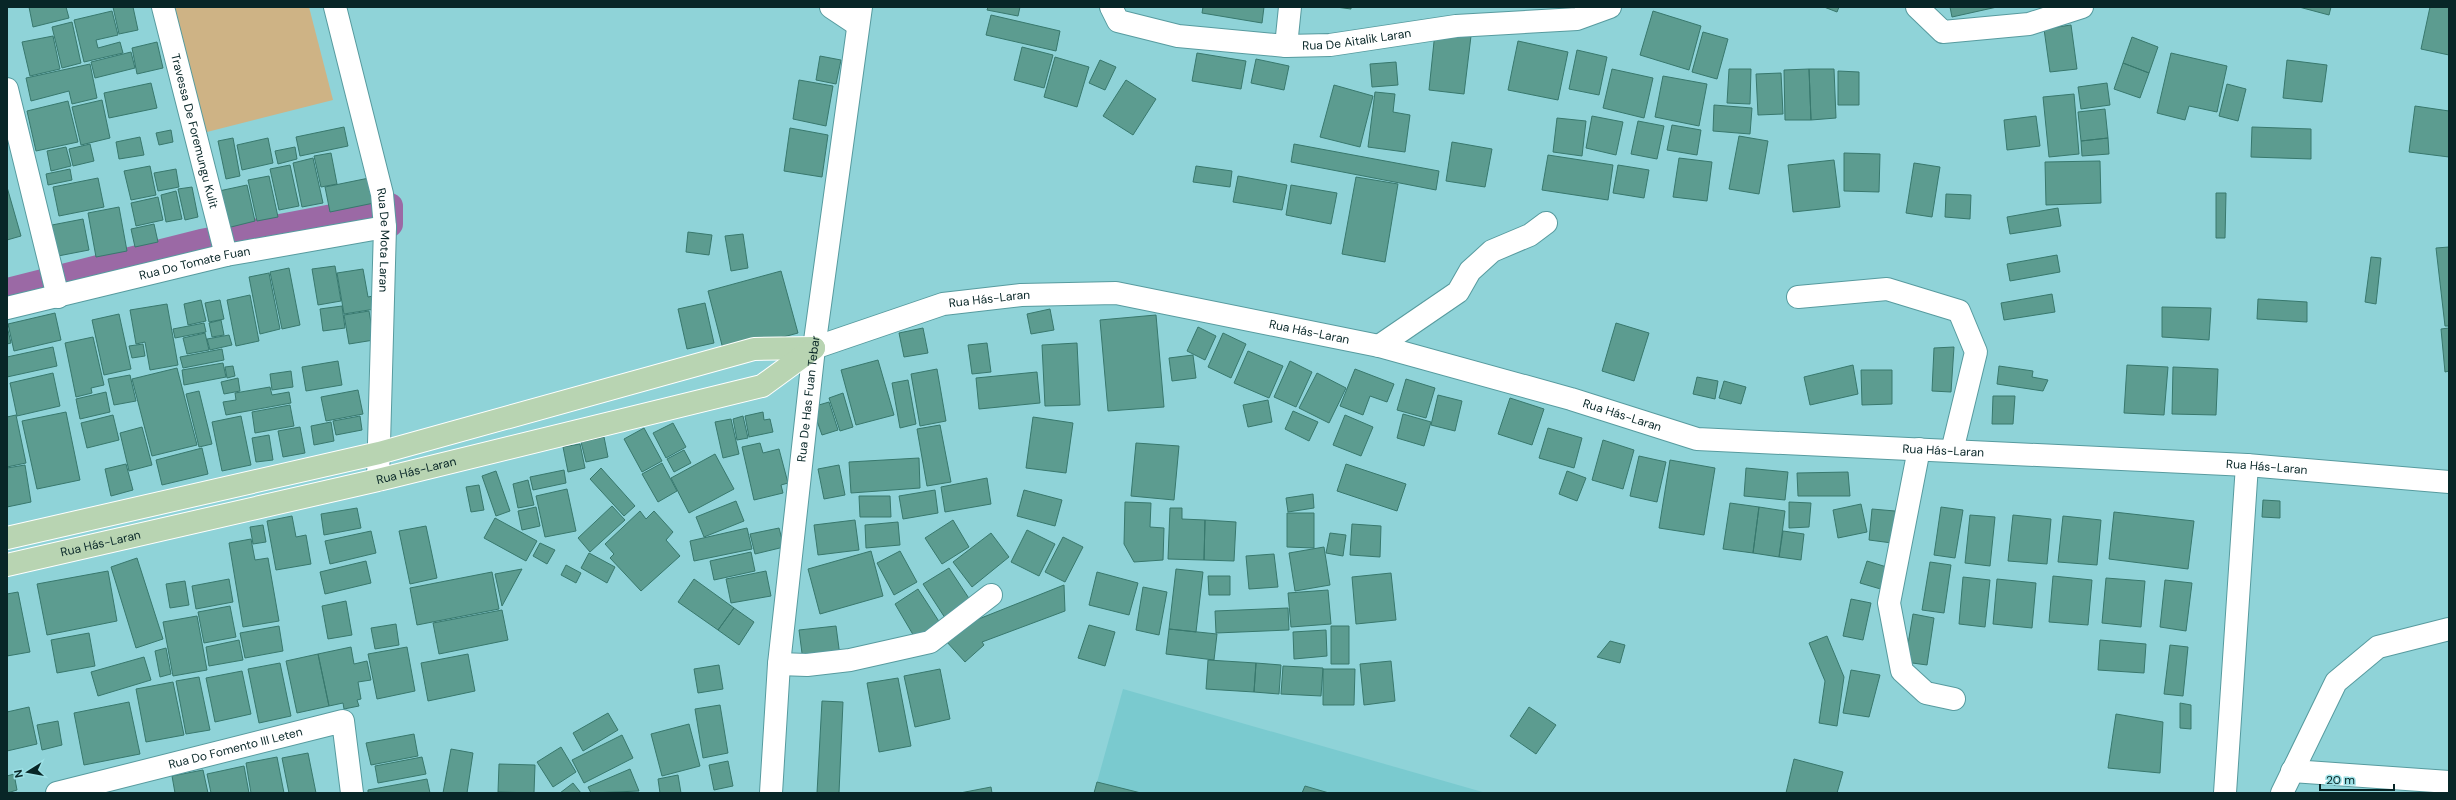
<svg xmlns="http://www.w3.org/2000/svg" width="2456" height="800" viewBox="0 0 2456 800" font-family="'DM Sans',sans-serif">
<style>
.built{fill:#7acacf}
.green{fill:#ceb385}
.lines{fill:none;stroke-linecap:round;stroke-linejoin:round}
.canal{stroke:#9b69a5;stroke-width:26}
.building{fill:#5c9c90;stroke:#38786d}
.minor-casing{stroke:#579b9f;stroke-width:24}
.major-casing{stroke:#fff;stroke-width:24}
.minor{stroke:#fff;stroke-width:22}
.major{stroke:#b8d4b2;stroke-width:22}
.labels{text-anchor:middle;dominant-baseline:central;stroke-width:3.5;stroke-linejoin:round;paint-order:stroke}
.street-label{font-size:12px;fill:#082627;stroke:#9ce0e5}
</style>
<rect width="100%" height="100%" fill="#8fd3d8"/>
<path class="built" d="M1123,689L1486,793H1094Z"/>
<path class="green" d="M171,7H309L333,100L203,133Z"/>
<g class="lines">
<path class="canal" d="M7,291L201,242L390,206V224"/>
</g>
<path class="building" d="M29,7H66L69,18L33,27Z
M113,7H133L138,30L119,34Z
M988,7H1020L1018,16L987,10Z
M1203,7H1264L1262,23L1202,13Z
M1336,7H1351V9Z
M1824,7H1839L1837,12Z
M1950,7H1997L1952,17Z
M2299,7H2331L2329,15Z
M2430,7H2449V55L2421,49Z
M112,11L118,35L96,40L98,48L120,42L123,53L84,62L74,20Z
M1653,11L1701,26L1689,70L1640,55Z
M991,15L1060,31L1056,51L986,35Z
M72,22L81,63L62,68L52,27Z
M2071,25L2077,69L2050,72L2044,29Z
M1435,32L1471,36L1464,94L1429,90Z
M1703,32L1728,39L1717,79L1692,72Z
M53,36L60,69L30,76L22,42Z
M2132,37L2158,47L2149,73L2123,63Z
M1518,41L1568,52L1558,100L1508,90Z
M157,42L163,68L137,74L132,48Z
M1022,47L1053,55L1044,88L1014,80Z
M1577,50L1607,57L1599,95L1569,89Z
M131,52L135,68L95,78L91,62Z
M1197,53L1246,61L1241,89L1192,81Z
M2171,53L2227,66L2217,112L2189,106L2185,120L2157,113Z
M820,56L841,60L836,84L816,80Z
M1055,57L1089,67L1077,107L1044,97Z
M1256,59L1289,66L1284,90L1251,83Z
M1100,60L1116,67L1105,90L1089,83Z
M2287,60L2327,65L2322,102L2283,98Z
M1396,62L1398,85L1372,87L1370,64Z
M2123,63L2149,73L2140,98L2114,89Z
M90,64L97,98L72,104L69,91L31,101L26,78Z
M1612,69L1653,78L1644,118L1603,108Z
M1729,69H1751L1750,104L1727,103Z
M1809,69H1834L1836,118L1811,120Z
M1809,69L1811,120H1785L1784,70Z
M1838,71L1859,72V105H1838Z
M1781,73L1783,114L1758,115L1756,74Z
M1663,76L1707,84L1699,126L1655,117Z
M799,80L833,86L826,126L793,119Z
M1126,80L1156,99L1133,135L1103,116Z
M151,83L157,108L109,118L104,93Z
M2107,83L2110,105L2081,109L2078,87Z
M2227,84L2246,89L2238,121L2219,116Z
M1334,85L1373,96L1360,147L1320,137Z
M1375,92L1395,94L1393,112L1410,115L1405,152L1368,147Z
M2074,94L2079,154L2049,157L2043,97Z
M102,100L110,138L81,145L72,107Z
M68,101L78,142L36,151L27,111Z
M1714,105L1752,108L1750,134L1713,131Z
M2415,106L2449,111V157L2409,152Z
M2105,109L2108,138L2081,141L2078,112Z
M1592,116L1623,122L1616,155L1586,148Z
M2036,116L2040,146L2007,150L2004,120Z
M1557,118L1586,121L1582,156L1553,152Z
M1638,121L1664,126L1657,159L1631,154Z
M1672,125L1701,130L1697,155L1667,150Z
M344,127L348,146L300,156L296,137Z
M2252,127L2311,129V159L2251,157Z
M790,128L828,135L822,177L784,171Z
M171,130L173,142L159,145L156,133Z
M1739,136L1768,141L1759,194L1729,189Z
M140,137L144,155L119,159L116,142Z
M233,138L240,176L226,179L218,141Z
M268,138L273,163L242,170L237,145Z
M2108,138L2109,154L2082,156L2081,141Z
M1452,142L1492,149L1485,187L1446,181Z
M90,144L94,161L73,166L69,149Z
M1294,144L1439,171L1436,190L1291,162Z
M66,147L71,166L51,171L47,151Z
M295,147L297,159L278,164L275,151Z
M331,153L337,184L321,187L314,156Z
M1844,153L1880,154L1879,192L1844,191Z
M1548,155L1613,165L1608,200L1542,190Z
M313,158L323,203L302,207L293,163Z
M1679,158L1712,162L1707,201L1673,197Z
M1834,160L1840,207L1793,212L1788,165Z
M2100,161L2101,203L2046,205L2045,162Z
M1914,163L1940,167L1932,217L1906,213Z
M290,165L299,206L279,210L270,169Z
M1618,165L1649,170L1644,198L1613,193Z
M150,166L156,195L131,200L124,171Z
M1196,166L1232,171L1230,187L1193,182Z
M70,169L72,180L48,185L46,174Z
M176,169L179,187L158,191L154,173Z
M269,176L278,217L257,221L248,180Z
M1238,176L1287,185L1282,210L1233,202Z
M1356,177L1398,184L1385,262L1342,254Z
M98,178L104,207L59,216L53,187Z
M369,178L374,203L330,212L325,187Z
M247,185L255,221L227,228L219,191Z
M1291,185L1337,193L1331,224L1286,215Z
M7,187L21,236L7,240Z
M192,187L198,217L185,220L178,189Z
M176,191L182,219L166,222L161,195Z
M2216,193H2226L2225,238H2216Z
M1946,194L1971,195L1970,219L1945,217Z
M158,197L163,220L136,226L131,203Z
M119,207L127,251L96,257L88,213Z
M2058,208L2061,226L2010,234L2007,217Z
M83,219L89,250L58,256L52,225Z
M154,224L158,242L135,247L131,229Z
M688,232L712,235L709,255L686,252Z
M743,234L748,268L731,271L725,236Z
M2449,247V326H2445L2436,248Z
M2057,255L2060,272L2010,281L2007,264Z
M2371,257L2381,258L2376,304L2365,302Z
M335,266L341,301L318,305L312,269Z
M289,268L300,325L282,329L270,272Z
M363,269L368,297L373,296L375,309L344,314L337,273Z
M781,271L798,333L724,353L708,291Z
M269,273L280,329L260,334L249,277Z
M2052,294L2055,312L2004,320L2001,303Z
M250,295L259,341L236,346L227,300Z
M2258,299L2307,302V322L2257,319Z
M201,300L206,321L188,325L184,304Z
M220,300L224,319L209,322L205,303Z
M705,303L714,343L687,349L678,309Z
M167,304L178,365L150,370L145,342L136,344L130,310Z
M342,306L345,328L323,331L320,309Z
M2162,307L2211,308L2209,340L2162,337Z
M1050,309L1054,330L1031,334L1027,314Z
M369,311L374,340L349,344L344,315Z
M55,313L61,340L14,351L8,324Z
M119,314L131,369L104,375L92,320Z
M1156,315L1164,407L1108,411L1100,320Z
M221,320L224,335L212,337L209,323Z
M204,323L206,332L175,338L173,329Z
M1616,323L1649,333L1634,381L1602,371Z
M7,326L11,343L7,344Z
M1198,327L1216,336L1205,360L1187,351Z
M923,328L928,353L904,357L899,333Z
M2449,328V371L2445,372L2441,329Z
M205,333L209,350L187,354L183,338Z
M1223,333L1246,344L1231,378L1208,367Z
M229,335L232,345L210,350L207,339Z
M93,337L104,385L91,388L92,393L76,397L65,343Z
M987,343L991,372L972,374L968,345Z
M1077,343L1080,405L1045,406L1042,345Z
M143,344L145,356L132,358L129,346Z
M53,347L57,366L7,377V357Z
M1954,347L1951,392L1932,391L1934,348Z
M222,349L224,360L183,368L180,357Z
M1248,351L1283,366L1269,398L1234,383Z
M1193,355L1196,378L1172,381L1169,358Z
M878,360L894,415L856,425L841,370Z
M338,361L342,385L306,391L302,367Z
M1290,361L1312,372L1296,407L1274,397Z
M223,363L226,377L184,385L182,370Z
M1853,365L1858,394L1810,405L1804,377Z
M2127,365L2168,367L2164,415L2124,413Z
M233,366L235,376L227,378L225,367Z
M1999,366L2033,371L2032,377L2048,380L2043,391L1997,384Z
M2173,367L2218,369L2216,415L2172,414Z
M177,368L197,445L152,456L132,379Z
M937,369L946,421L920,426L911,374Z
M1355,369L1394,384L1387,402L1370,396L1363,415L1340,406Z
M1861,370H1892V404L1862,405Z
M291,371L293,387L272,390L270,374Z
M1037,372L1040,403L979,409L976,378Z
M53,373L60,406L17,416L10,383Z
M1317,373L1346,388L1329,423L1299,408Z
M130,375L136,401L114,405L108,379Z
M1697,377L1718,381L1715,399L1693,394Z
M238,378L240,391L224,394L221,382Z
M1406,379L1435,388L1426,418L1397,410Z
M908,380L916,424L900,428L892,383Z
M1724,381L1746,387L1741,404L1719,398Z
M270,387L272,395L289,392L291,403L226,415L223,402L236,400L235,393Z
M358,390L363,414L326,421L321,397Z
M199,391L212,444L199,447L186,394Z
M106,392L110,412L80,419L76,399Z
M843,393L853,427L840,431L829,398Z
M1438,395L1462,401L1455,431L1431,425Z
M1993,396H2015L2013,424H1992Z
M1510,398L1544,409L1532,445L1498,434Z
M1268,400L1272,422L1248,427L1243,405Z
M829,402L838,430L822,435L812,407Z
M290,405L294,426L255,433L252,412Z
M1293,411L1318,422L1309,441L1285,429Z
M66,412L80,480L37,489L22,421Z
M763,412L764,420L770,419L773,432L749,437L745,416Z
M1403,414L1431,422L1424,446L1397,438Z
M16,415L26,463L7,467V417Z
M113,415L119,440L87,448L81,423Z
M1345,415L1373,427L1361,456L1333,445Z
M241,416L251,465L222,471L212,422Z
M360,416L362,430L336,435L333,421Z
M743,416L748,438L737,440L733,419Z
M1033,417L1073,423L1066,473L1026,468Z
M731,419L739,454L723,458L715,422Z
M331,422L334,441L314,445L311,426Z
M673,423L686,447L666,458L653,433Z
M940,425L951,482L927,486L917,429Z
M142,427L152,465L129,471L120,433Z
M300,427L305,453L283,457L278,431Z
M644,428L662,461L642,472L624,439Z
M1548,428L1582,438L1574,468L1539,458Z
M269,435L273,460L256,462L252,438Z
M604,437L608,457L586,462L581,442Z
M1603,440L1634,450L1623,489L1592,480Z
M760,443L763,453L779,449L788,483L781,485L783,493L754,500L742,447Z
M1136,443L1179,446L1174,500L1131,496Z
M580,444L585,468L568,472L563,447Z
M202,448L208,474L162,485L156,460Z
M684,450L691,463L674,472L667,459Z
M715,454L734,489L689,513L671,478Z
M1639,456L1666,462L1657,502L1630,496Z
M919,458L920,488L851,493L849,462Z
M1670,460L1715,468L1704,535L1659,528Z
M662,463L677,491L658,502L642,474Z
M126,464L133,490L111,496L105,469Z
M1346,464L1406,484L1397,511L1337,491Z
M25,465L31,502L7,507V468Z
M839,465L845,495L824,499L818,469Z
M601,468L635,506L624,516L590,479Z
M1746,468L1788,472L1785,500L1744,496Z
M564,470L566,483L533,490L530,477Z
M496,471L510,511L496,516L482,476Z
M1567,471L1586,478L1577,501L1559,494Z
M1848,472L1850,496H1798L1797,473Z
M987,478L991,504L945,512L941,487Z
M528,480L534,505L518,508L513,484Z
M479,485L484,510L471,512L466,487Z
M567,489L576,531L545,537L536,496Z
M935,490L938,513L903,519L899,496Z
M1024,490L1062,500L1055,526L1017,516Z
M1313,494L1314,508L1288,512L1286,498Z
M859,496H890L891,517H860Z
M2263,500L2280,501V518L2262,517Z
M736,501L744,521L704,537L696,517Z
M1125,502L1151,503L1150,527L1164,528L1163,560L1134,562L1124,544Z
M1789,502L1811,503L1809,527L1789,528Z
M1730,503L1759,507L1753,553L1723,549Z
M1861,504L1867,532L1838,538L1833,510Z
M612,506L625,520L590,552L578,538Z
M536,507L540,526L522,530L518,511Z
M1759,507L1785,511L1779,557L1753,553Z
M1941,507L1963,510L1955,558L1934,555Z
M357,508L361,528L324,535L321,514Z
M1170,508H1182V519L1205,520L1204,560L1168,559Z
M1872,509L1895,511L1892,543L1869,540Z
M640,511L646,519L654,511L673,532L666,540L680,556L641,591L610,558L614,554L605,544Z
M2114,512L2194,521L2188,569L2109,559Z
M1287,513H1314V548L1287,547Z
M1970,515L1995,517L1990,566L1965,563Z
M2013,515L2051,519L2047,564L2008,561Z
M292,516L296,537L306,535L311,564L276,570L267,521Z
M2063,516L2101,520L2097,565L2058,562Z
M495,518L537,541L526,561L484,538Z
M855,520L859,550L818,555L814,525Z
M953,520L969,547L942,564L925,538Z
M1205,520L1236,522L1234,561L1204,560Z
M898,522L900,545L866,548L865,525Z
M1352,524L1381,526L1380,557L1350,555Z
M263,525L266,542L253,544L250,527Z
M426,526L437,578L410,584L399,531Z
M747,528L752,549L694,561L690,541Z
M779,528L784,547L755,554L750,534Z
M1027,530L1055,544L1039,576L1011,562Z
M371,531L376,553L330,564L325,541Z
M1783,531L1804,534L1801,560L1779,557Z
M991,533L1009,557L972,587L953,562Z
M1330,533L1346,535L1343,556L1326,553Z
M1063,537L1083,547L1065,582L1045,572Z
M251,539L255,560L268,558L279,621L243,627L229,543Z
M540,543L555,550L547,564L533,556Z
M1324,547L1330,585L1295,591L1289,553Z
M871,551L883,596L820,614L808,569Z
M900,551L917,582L894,595L877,563Z
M751,552L755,571L714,580L710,561Z
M589,553L615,567L607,583L581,568Z
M1274,554L1278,587L1249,589L1246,556Z
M137,558L163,639L136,648L111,567Z
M366,561L371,583L325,594L320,572Z
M1867,561L1890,568L1884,590L1860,583Z
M1930,562L1951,565L1944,613L1922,610Z
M566,565L581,573L576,583L561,575Z
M949,568L974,606L949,624L923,584Z
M522,569L502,606L495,574Z
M1176,569L1203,572L1196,632L1169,629Z
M108,571L117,621L47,635L37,584Z
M766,571L771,596L731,603L726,579Z
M492,572L499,609L417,625L410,588Z
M1097,572L1138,583L1129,615L1089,605Z
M1391,573L1396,620L1356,624L1352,577Z
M1208,576H1230V595H1209Z
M2053,576L2092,580L2088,625L2049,622Z
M1963,577L1990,580L1985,627L1959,624Z
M2106,578L2145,581L2141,627L2102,623Z
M229,579L233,602L196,609L192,586Z
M694,579L734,608L718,630L678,602Z
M1997,579L2036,583L2032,628L1993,624Z
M2165,580L2192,583L2186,631L2160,627Z
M185,581L189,605L170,608L166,584Z
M1064,585L1065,611L982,642L984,645L965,662L946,641L966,624Z
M1143,587L1167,592L1159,635L1136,630Z
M918,589L940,623L915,638L895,604Z
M1328,590L1331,624L1291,627L1288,593Z
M18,592L30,652L7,656V594Z
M1851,599L1871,603L1863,640L1843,636Z
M346,601L352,635L328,639L322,606Z
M230,606L236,637L204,643L198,612Z
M734,608L754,622L739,645L718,630Z
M1288,608L1289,630L1216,633L1215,611Z
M502,610L508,640L439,654L433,623Z
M1913,614L1934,618L1927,665L1905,662Z
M197,616L207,670L173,676L163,622Z
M396,624L399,645L375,649L371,628Z
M1089,625L1115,632L1105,666L1078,658Z
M279,626L283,651L245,658L240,633Z
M836,626L840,656L803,661L799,630Z
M1331,626H1349V664H1331Z
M1169,629L1217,634L1214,660L1166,654Z
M1326,630L1327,656L1294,659L1293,632Z
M89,633L95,666L57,673L51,640Z
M1827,636L1844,677L1837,726L1819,723L1825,681L1809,643Z
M239,640L243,660L209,666L206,647Z
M2100,640L2146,644L2144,673L2098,670Z
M1610,641L1625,645L1620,663L1597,657Z
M2170,645L2188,647L2183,696L2164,694Z
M351,647L354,664L367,661L371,680L358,682L361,699L357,700L359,706L344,709L343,703L329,706L318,654Z
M407,647L415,691L377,699L368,654Z
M166,648L171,674L160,677L155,651Z
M318,654L329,706L297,713L286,661Z
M468,654L475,691L428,701L421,663Z
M144,657L151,680L98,696L91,672Z
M1208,660L1256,663L1254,692L1206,689Z
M1391,661L1395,701L1364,705L1360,664Z
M280,663L291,716L259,723L248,669Z
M1256,663L1281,665L1279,694L1254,692Z
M719,665L723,689L698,693L694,669Z
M1283,666L1323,668L1321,696L1281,694Z
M940,669L950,719L915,727L904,676Z
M1323,669H1355L1354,705H1323Z
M1851,670L1880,675L1869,717L1843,713Z
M242,671L251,714L215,722L206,678Z
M199,677L210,730L186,734L176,681Z
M898,678L911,746L879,752L867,683Z
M173,682L184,735L146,742L136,689Z
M822,701L843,702L839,793H817Z
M129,702L140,754L84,765L74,713Z
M2180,703L2191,705V729L2180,728Z
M720,705L728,753L703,758L695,709Z
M29,707L37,744L7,751V712Z
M1529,707L1556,725L1536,754L1510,736Z
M608,713L618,730L583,751L573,733Z
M2116,714L2163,722L2160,773L2108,768Z
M58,721L62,745L42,750L37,725Z
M689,724L700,766L662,776L651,734Z
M414,734L418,756L371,765L366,743Z
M622,735L633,758L584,783L572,760Z
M561,747L576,772L553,787L537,762Z
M451,749L473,753L467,793H443Z
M308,753L316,793H289L282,758Z
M277,757L284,793H251L246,763Z
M422,757L426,774L378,783L375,766Z
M1794,759L1843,772L1837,793H1786Z
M728,761L733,786L714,790L709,765Z
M499,764L535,765L534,793L498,792Z
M244,766L249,793H211L207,774Z
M630,769L639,791L591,793L588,787Z
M203,770L208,793H175L172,776Z
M14,774L17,790L7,793V776Z
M678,775L681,793H660L658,779Z
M427,779L430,793H368V790Z
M1097,782L1141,793H1094Z
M573,783L581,793H560Z
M1305,786L1329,793H1302Z
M991,787L992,793H960Z"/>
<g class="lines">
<g class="minor-casing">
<g id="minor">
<path id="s1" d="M163,7L226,255"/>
<path id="s2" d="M335,7L382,194L385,227L378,480"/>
<path d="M831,7L858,25"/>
<path id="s3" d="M1111,7L1118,21L1178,36L1286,46L1330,45L1456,26L1577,19L1610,7"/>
<path d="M1917,7L1943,32L2029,24L2082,7"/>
<path d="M1286,46L1290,7"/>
<path d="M7,89L58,297"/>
<path d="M1798,297L1887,289L1959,311L1976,352L1952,451"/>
<path id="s4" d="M7,308L226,255L385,227"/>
<path d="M1379,346L1458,292L1470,271L1492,251L1530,235L1546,223"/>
<path id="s5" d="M814,348L943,304L1021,295L1116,293L1379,346L1571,399L1697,439L2247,465L2449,482"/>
<path d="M1919,449L1889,603L1902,671L1926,693L1954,699"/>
<path d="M779,664L807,665L850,660L930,642L991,595"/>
<path d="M2292,771L2449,782"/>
<path id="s6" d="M57,793L343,721L352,793"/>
<path id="s7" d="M771,793L779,664L814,348L861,7"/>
<path d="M2225,793L2247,465"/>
<path d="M2282,793L2336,682L2378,647L2449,629"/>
</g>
</g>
<g class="major-casing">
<g id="major">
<path d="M7,538L379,453L754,349L814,348"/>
<path id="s8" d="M7,565L378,480L762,386L814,348"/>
</g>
</g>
<use href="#minor" class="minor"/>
<use href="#major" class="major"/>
</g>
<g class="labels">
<g class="street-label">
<text stroke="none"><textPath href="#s3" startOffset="257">Rua De Aitalik Laran</textPath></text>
<text stroke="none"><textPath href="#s1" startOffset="128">Travessa De Foremungu Kulit</textPath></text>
<text stroke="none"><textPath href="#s2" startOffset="239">Rua De Mota Laran</textPath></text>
<text stroke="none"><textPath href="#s4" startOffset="193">Rua Do Tomate Fuan</textPath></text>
<text stroke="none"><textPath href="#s5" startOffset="183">Rua Hás-Laran</textPath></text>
<text stroke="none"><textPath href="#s5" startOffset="507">Rua Hás-Laran</textPath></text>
<text stroke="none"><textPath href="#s7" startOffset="396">Rua De Has Fuan Tebar</textPath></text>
<text stroke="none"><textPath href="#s5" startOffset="831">Rua Hás-Laran</textPath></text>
<text stroke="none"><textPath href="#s5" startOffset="1156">Rua Hás-Laran</textPath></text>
<text stroke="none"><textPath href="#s5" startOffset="1480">Rua Hás-Laran</textPath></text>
<text stroke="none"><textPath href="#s8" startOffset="420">Rua Hás-Laran</textPath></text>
<text stroke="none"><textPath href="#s8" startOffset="96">Rua Hás-Laran</textPath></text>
<text stroke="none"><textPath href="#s6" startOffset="184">Rua Do Fomento III Leten</textPath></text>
</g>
</g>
<rect width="2456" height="800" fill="none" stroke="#082627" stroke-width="16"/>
<g transform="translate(28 772) rotate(259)" stroke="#9ce0e5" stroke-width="3" paint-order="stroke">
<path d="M0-3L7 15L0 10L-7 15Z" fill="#082627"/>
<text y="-6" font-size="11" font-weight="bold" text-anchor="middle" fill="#082627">N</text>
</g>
<path d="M2320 784v6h74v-6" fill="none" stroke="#082627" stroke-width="2"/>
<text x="2326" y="784" font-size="12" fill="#082627" stroke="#9ce0e5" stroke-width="3" paint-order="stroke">20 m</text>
</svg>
